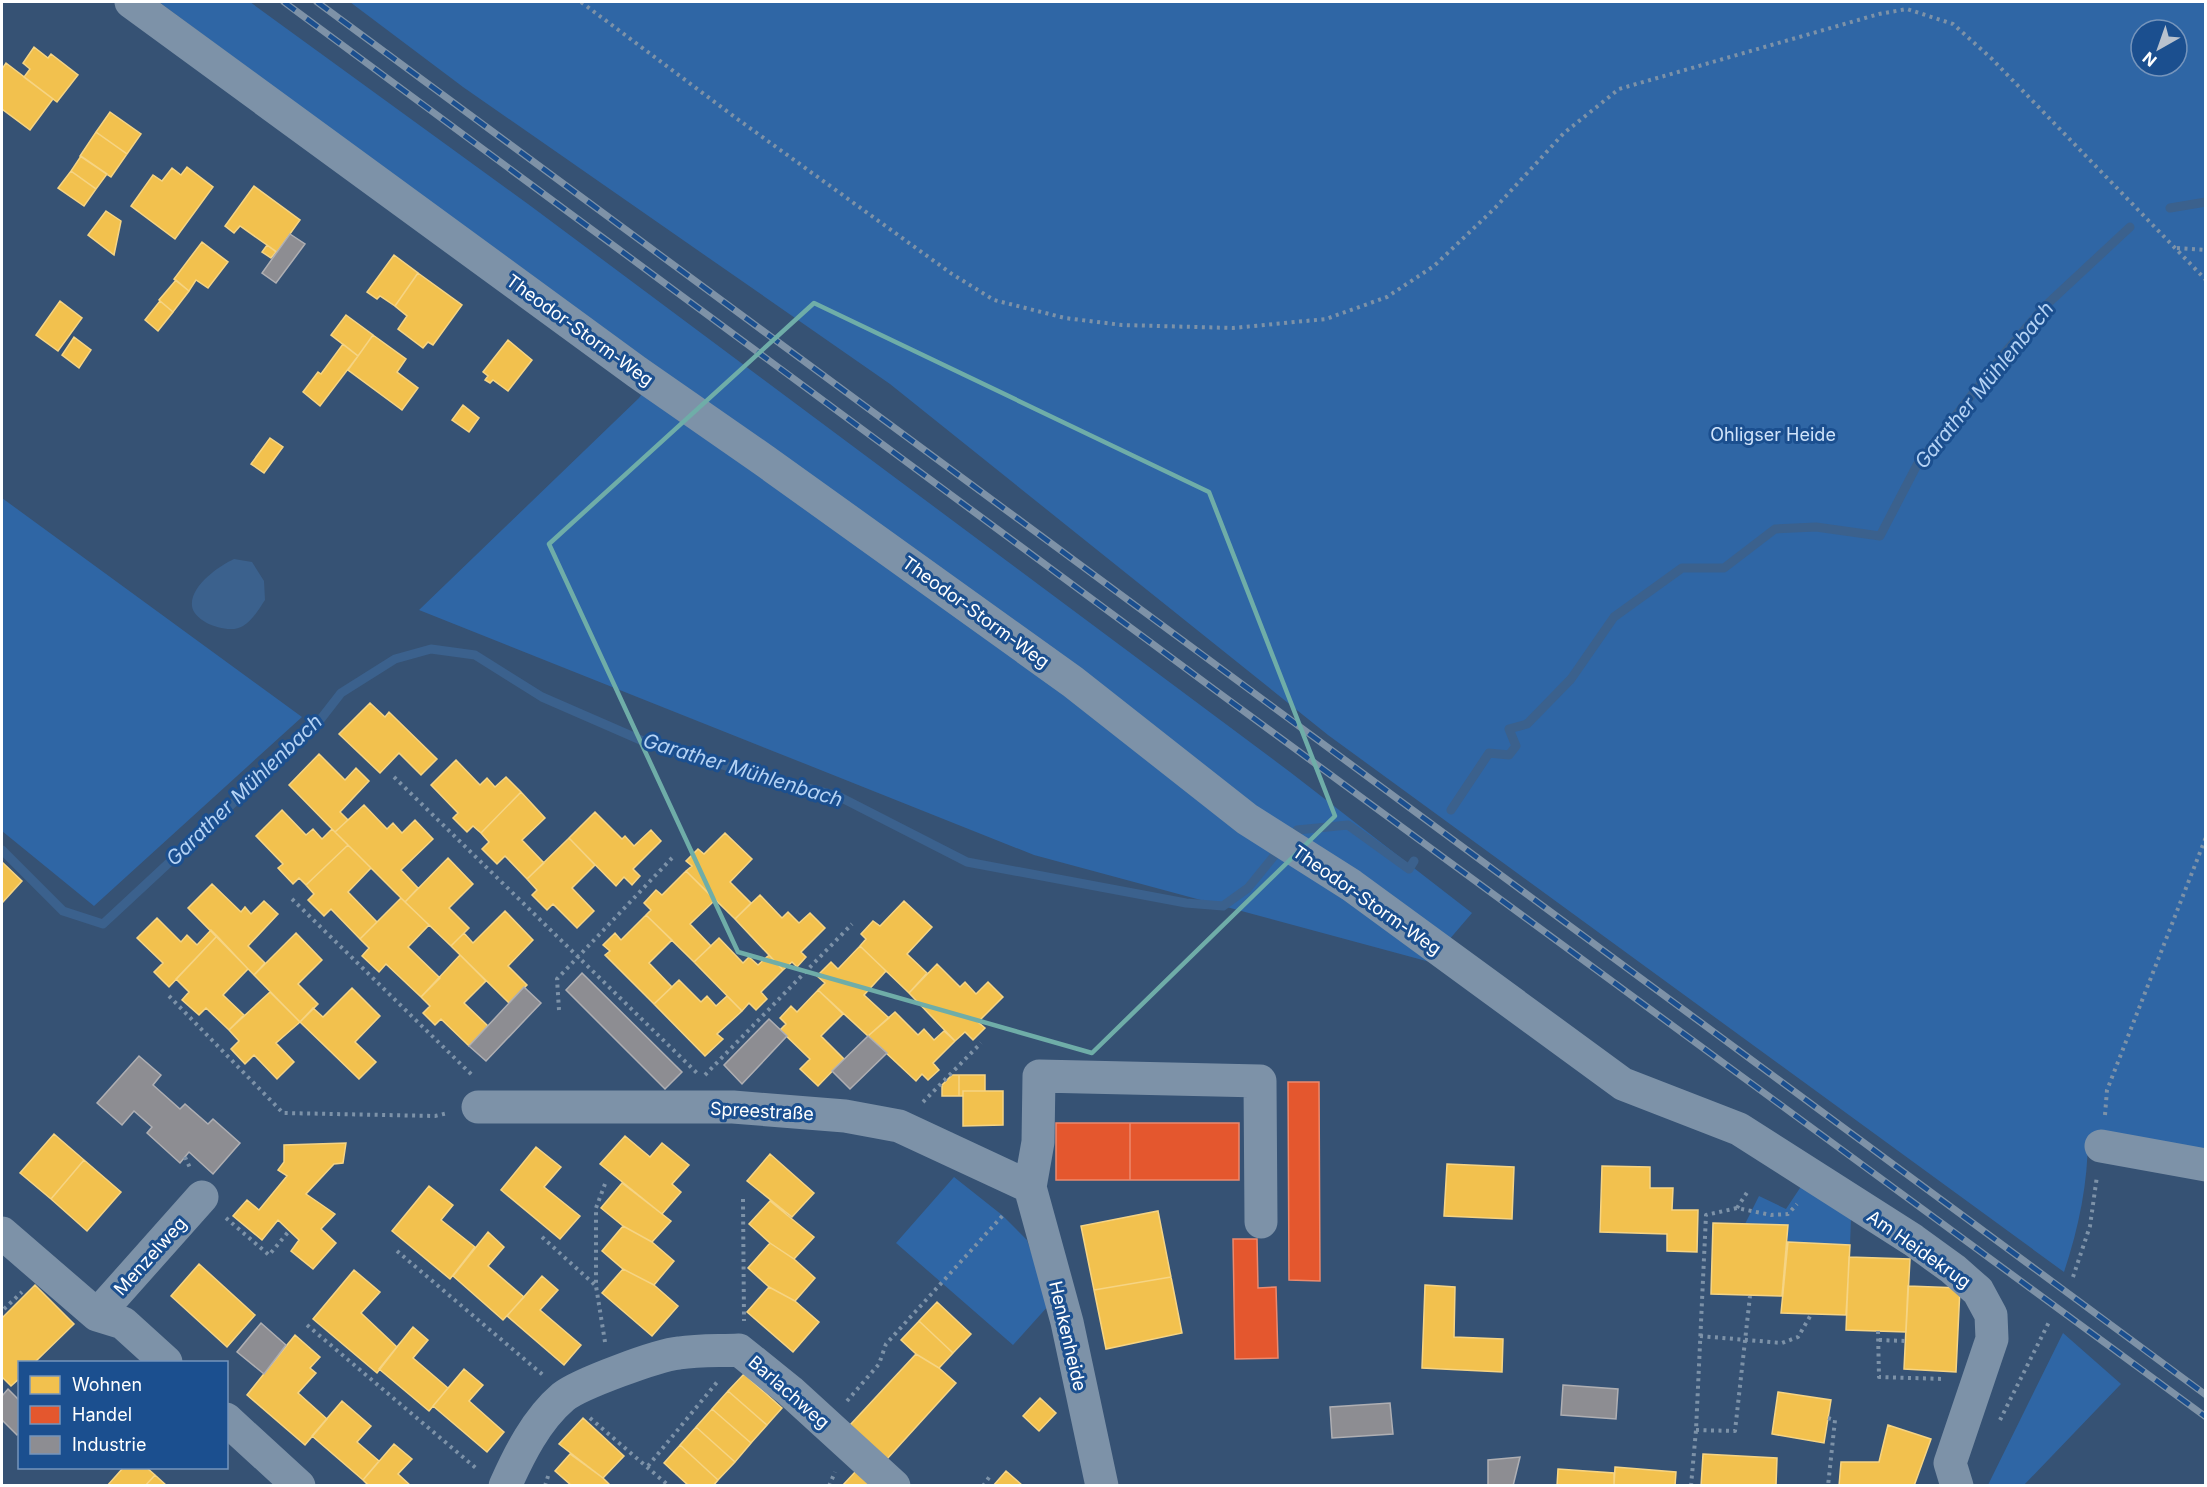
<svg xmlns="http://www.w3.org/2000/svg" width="2207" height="1487" viewBox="0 0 2207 1487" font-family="Inter,sans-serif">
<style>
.green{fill:#2f66a5;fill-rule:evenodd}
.water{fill:#3b618d}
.homes{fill:#f2c14e;stroke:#f6d483;stroke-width:1.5}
.shops{fill:#e4572e;stroke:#ec896d;stroke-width:1.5}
.industry{fill:#8d8d92;stroke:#afafb3;stroke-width:1.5}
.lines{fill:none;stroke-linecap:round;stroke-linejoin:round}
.stream{stroke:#3b618d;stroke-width:9}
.path{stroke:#7d92a8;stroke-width:4;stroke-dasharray:3 4.5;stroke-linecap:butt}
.minor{stroke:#7d92a8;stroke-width:33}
.rail-casing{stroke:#7e92a7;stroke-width:7}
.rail{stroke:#1b4f8f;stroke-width:4.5;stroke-dasharray:14;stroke-linecap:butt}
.marked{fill:none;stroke:#6fada8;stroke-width:4.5;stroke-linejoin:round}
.labels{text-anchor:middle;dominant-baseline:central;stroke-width:6;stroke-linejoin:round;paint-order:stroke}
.street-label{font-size:18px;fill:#fff;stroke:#1b4f8f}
.park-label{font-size:18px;fill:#cfe3fa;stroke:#1b4f8f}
.water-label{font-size:20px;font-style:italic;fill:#b5d3f5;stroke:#1b4f8f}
</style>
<rect width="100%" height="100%" fill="#365274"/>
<path class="green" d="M159,2H250L528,204L1290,772L1472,913L1430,962L1034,855L419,610L639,398L658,372Z
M350,2H2205V1157L2088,1136C2088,1183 2079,1227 2064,1272L1328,735L890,384L463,87ZM2141,30H2177V66H2141Z
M2,498L302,717L94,906L2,831Z
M954,1177L1002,1215L1027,1240L1049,1305L1013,1345L896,1243Z
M1802,1185L1851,1218L1850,1245L1788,1242V1225L1745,1224L1759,1196L1786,1209Z
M2063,1333L2121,1384L2024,1485H1988Z"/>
<path class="water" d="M234,559L252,562L264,581L265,600C259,609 252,621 243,626C230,635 194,623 192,606C190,586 219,566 234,559Z"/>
<path class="homes" d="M34,47L48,58L51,54L78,75L57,102L24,77L30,69L23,63Z
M6,63L53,99L30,130L2,109V69Z
M110,112L141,134L127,154L96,132Z
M96,132L127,154L111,177L80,156Z
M81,156L107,174L96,189L71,171Z
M187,167L213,187L175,239L131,206L153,175L162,181L172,168L181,175Z
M71,171L96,189L84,206L58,188Z
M254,186L300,220L277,252L240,226L234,233L225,226Z
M106,211L121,221L114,255L88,235Z
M202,242L228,262L208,288L196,280L189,291L174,279Z
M267,245L276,252L271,258L262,252Z
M394,255L418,273L395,306L380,296L377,299L367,292Z
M418,273L462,305L433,345L428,342L423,348L398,329L407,316L395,306Z
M176,280L189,291L173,312L159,300Z
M60,301L82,318L58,351L36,335Z
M160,301L173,312L158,331L145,320Z
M346,315L373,335L358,356L331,335Z
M373,335L406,359L397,372L418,388L402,410L348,370Z
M74,337L91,350L79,368L62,355Z
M508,340L532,360L508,391L493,380L490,383L485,380L488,376L483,372Z
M343,344L358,356L320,406L303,392L318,372L321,374Z
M463,405L479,418L469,432L452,420Z
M270,438L283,447L264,473L251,464Z
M370,703L385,717L389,712L437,759L421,775L399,753L380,773L339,734Z
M319,754L345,780L356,768L369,781L340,812L348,820L335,832L289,785Z
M456,760L480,785L487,778L495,787L506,777L521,792L481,833L473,826L467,832L453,818L458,813L431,785Z
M521,792L545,818L522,840L544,863L527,879L505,856L497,864L482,849L489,842L481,833Z
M364,805L387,829L393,823L402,833L415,820L433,839L401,870L418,888L405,902L335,832Z
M282,810L306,835L313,829L322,839L332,829L348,845L306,885L299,878L293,884L278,868L283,864L256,836Z
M595,812L622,839L625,836L634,846L651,830L661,841L633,869L640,876L632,885L624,877L616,886L569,838Z
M725,833L752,859L730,882L751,903L735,919L686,871L692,866L686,861L698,849L704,854Z
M569,838L595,865L572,888L594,911L577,928L553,904L547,910L532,895L537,890L527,879Z
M348,845L371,868L348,892L377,922L360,939L331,909L324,916L308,900L314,894L306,885Z
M448,858L473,884L449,908L469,928L451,946L405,902Z
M2,862L22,881L2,903Z
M686,871L715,900L690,924L711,946L694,962L646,915L651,910L644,903L656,890L662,895Z
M212,884L241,912L245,907L251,914L264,901L278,914L248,946L265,963L254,975L188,908Z
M760,895L782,918L788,912L799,923L810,913L825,928L801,952L806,957L797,967L792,962L783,970L735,919Z
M401,898L429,925L408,947L440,978L421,997L386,964L379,972L362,956L369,948L360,939Z
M904,901L932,927L907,954L927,973L909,993L860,946L866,939L861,934L873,921L880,926Z
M505,911L533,940L508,966L527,985L509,1003L451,946L464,933L473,943Z
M646,915L672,940L649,963L672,987L654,1004L605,955L610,951L603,945L615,933L621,940Z
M157,918L181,942L187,935L197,945L211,930L217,936L169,987L154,972L163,963L137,938Z
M296,933L322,960L298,984L318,1004L300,1022L254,975Z
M217,936L248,969L223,995L244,1015L229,1030L206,1008L199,1015L182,1000L189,992L176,979Z
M719,938L743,963L749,957L758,965L769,955L783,970L761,992L767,999L756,1010L749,1003L742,1011L694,962Z
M860,946L886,971L864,995L889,1018L868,1036L818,990L825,983L817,976L831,962L838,969Z
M460,955L486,981L464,1003L488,1026L469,1046L441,1019L435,1025L423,1013L430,1006L421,997Z
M937,964L960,987L965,982L976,994L988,982L1003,997L978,1022L985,1028L973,1040L965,1032L955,1041L909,993Z
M679,980L701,1002L707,996L716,1006L727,996L742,1011L717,1034L723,1039L705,1056L654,1004Z
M352,988L380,1016L355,1042L376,1062L359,1079L300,1022L313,1008L323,1017Z
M818,990L843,1014L821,1036L844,1059L818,1086L800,1069L810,1059L780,1030L786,1024L780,1018L791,1006L797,1012Z
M270,992L300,1022L276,1043L294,1062L277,1079L254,1055L245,1064L231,1049L239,1041L229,1030Z
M895,1012L918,1035L924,1029L934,1040L944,1031L955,1041L933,1063L939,1070L928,1080L922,1074L916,1081L868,1036Z
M952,1075H959V1096H942V1085Z
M959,1075H985V1091H963V1096H959Z
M963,1091H1003V1125L963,1126Z
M54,1134L84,1160L51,1199L20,1173Z
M625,1136L650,1157L662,1143L689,1165L672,1184L681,1192L662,1214L600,1164Z
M346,1143L343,1163L334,1164L306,1194L335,1214L321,1229L336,1243L313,1269L291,1251L299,1240L278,1220L262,1240L233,1216L247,1200L259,1210L287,1176L278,1170L284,1162V1145Z
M536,1147L561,1167L544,1187L580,1216L560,1239L501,1190Z
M770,1154L814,1193L792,1217L747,1181Z
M84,1160L121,1192L87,1231L51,1199Z
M1447,1164L1514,1167L1512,1219L1444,1216Z
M1602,1166L1650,1167V1188H1673L1672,1210H1698L1697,1252L1667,1251V1234L1600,1232Z
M622,1183L671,1221L652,1242L623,1226L601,1208Z
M429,1186L453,1205L441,1220L475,1247L450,1279L392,1231Z
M770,1201L814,1237L794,1259L770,1243L749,1224Z
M1158,1211L1171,1277L1094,1290L1081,1226Z
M1713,1223L1788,1225L1782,1296L1711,1294Z
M623,1226L652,1242L674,1261L654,1285L623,1269L602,1251Z
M488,1232L504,1247L488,1266L524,1297L503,1320L453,1276Z
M1788,1242L1850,1245L1846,1315L1781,1313Z
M770,1243L794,1259L815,1278L795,1301L769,1287L748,1268Z
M1849,1257L1910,1259L1906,1332L1846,1330Z
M199,1264L255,1315L227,1347L171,1296Z
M623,1269L654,1285L678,1306L652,1336L602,1293Z
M354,1270L380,1292L361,1313L397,1347L377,1373L313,1319Z
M542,1276L558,1290L540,1310L581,1345L564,1365L507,1316Z
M1171,1277L1182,1333L1106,1349L1094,1290Z
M35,1285L74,1324L35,1362H20V1378L11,1386L2,1377V1318Z
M1425,1285L1455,1287L1454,1337L1503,1339L1502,1372L1422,1368Z
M1908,1286L1960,1288L1956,1372L1904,1369Z
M769,1287L795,1301L819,1322L793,1352L747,1312Z
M937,1302L971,1334L953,1353L919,1321Z
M919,1321L953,1353L939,1368L916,1354L901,1340Z
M413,1327L428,1340L413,1358L448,1388L429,1411L379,1369Z
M295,1335L320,1357L310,1368L316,1373L298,1393L327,1419L305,1445L247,1395Z
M916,1354L939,1368L956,1383L887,1459L850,1425Z
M464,1369L483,1385L469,1401L504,1432L487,1452L433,1406Z
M744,1374L782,1408L767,1425L728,1391Z
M728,1391L767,1425L751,1443L712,1409Z
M1778,1392L1831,1400L1824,1443L1772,1434Z
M1040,1398L1056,1413L1039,1431L1023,1416Z
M342,1401L371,1426L357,1442L379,1461L363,1480L312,1436Z
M712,1409L751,1443L735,1462L696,1427Z
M583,1418L624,1456L603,1478L559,1444Z
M1888,1425L1931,1439L1914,1486H1839L1841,1462H1879Z
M696,1427L735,1462L718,1480L680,1445Z
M394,1444L412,1459L398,1474L411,1486H369L363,1480Z
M680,1445L718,1480L713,1486H689L664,1463Z
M570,1454L603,1478L611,1486H572L555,1471Z
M1703,1454L1777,1458L1776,1486H1701Z
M1615,1467L1676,1472L1675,1486H1614Z
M123,1468H147L155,1475L145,1486H107Z
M1558,1469L1614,1473V1486H1557Z
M856,1471L872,1486H842Z
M1006,1471L1023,1486H993Z
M155,1475L167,1486H145Z"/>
<path class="shops" d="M1288,1082H1319L1320,1281L1289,1280Z
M1056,1123H1130V1180H1056Z
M1130,1123H1239V1180H1130Z
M1233,1239H1257L1258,1288L1276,1287L1278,1358L1235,1359Z"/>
<path class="industry" d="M290,234L305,244L276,283L262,273Z
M582,973L682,1072L665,1089L566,990Z
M524,987L541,1003L486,1061L469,1046Z
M769,1019L787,1036L742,1084L724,1065Z
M868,1036L887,1053L850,1089L832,1071Z
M139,1056L161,1075L153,1085L180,1109L185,1104L208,1124L213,1119L240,1143L213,1174L189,1152L180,1163L147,1133L152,1127L134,1111L122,1125L97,1103Z
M261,1323L286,1345L264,1374L237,1352Z
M1563,1385L1618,1389L1616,1419L1561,1415Z
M8,1389L20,1401V1432L17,1435L2,1420V1396Z
M1390,1403L1393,1434L1332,1438L1330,1407Z
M1520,1457L1513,1486H1488V1460Z"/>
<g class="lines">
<path class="stream" d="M2170,208L2206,202
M1451,810L1489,753L1509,755L1516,746L1509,729L1527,724L1571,679L1614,617L1682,568H1724L1775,529L1816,527L1880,536L1917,465L2003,355L2043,308L2130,227
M1297,830L1348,825L1409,869L1414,861
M2,850L63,911L103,924L313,729L341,693L395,659L431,649L475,655L542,697L659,748L838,796L967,862L1186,903L1223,906L1248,888L1274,856"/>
<path class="path" d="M581,2L736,118L952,274L994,300L1065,318L1122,325L1233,328L1326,319L1387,297L1434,266L1495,208L1564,133L1619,89L1879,14L1907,9L1953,24L1992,59L2206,280
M2177,248L2206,250
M394,777L699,1075
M292,899L474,1077
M169,996L283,1113L435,1116L448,1113
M559,1010L557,979L672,858
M705,1075L852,924
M923,1102L981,1043
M2105,1115L2107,1090L2206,837
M185,1157L191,1170
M605,1184L596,1208V1286L605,1342
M743,1199L744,1321
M1737,1208L1748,1191
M226,1218L269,1255L289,1231
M542,1237L596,1286
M397,1251L543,1375
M2073,1277L2090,1226L2097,1176
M4,1309L22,1292
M307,1325L477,1469
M1878,1331L1879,1377L1945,1379
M1700,1336L1782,1343L1798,1337L1812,1313
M1879,1340L1906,1341
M847,1401L879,1364L886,1344L1005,1213
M590,1418L669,1486
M1828,1418L1835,1420L1828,1486
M2000,1420L2050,1320
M1696,1430L1735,1431L1750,1296
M648,1466L718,1381
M545,1486L549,1473
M829,1486L835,1472
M983,1486L990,1476
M1691,1486L1696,1430L1706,1215L1737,1208L1771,1215L1788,1214L1797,1204"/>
<path class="minor" d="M131,2L637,372L765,461L1073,682L1247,819L1351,885L1623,1084L1739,1129L1913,1240L1953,1269L1978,1291L1991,1315L1992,1339L1950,1463L1957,1486
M478,1107H733L845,1116L899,1126L1030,1187
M2101,1146L2206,1165
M2,1233L97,1315L123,1323L166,1362
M97,1315L202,1197
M226,1419L299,1486
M505,1486C519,1455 536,1420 563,1397C579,1384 658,1355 679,1353C699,1350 719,1351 739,1350L790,1391L894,1486
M1102,1486L1067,1322L1030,1187L1038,1142L1039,1076L1260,1081L1261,1222"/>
<g class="rail-casing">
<path id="rail" d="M284,2L1215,690L2206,1417
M317,2L2206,1395"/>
</g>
<use href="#rail" class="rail"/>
</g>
<path class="marked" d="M814,303L1209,492L1335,816L1092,1053L738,952L549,544Z"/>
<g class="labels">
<g class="street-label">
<text transform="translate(580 330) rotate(36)">Theodor-Storm-Weg</text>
<text transform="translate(976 612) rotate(36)">Theodor-Storm-Weg</text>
<text transform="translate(1367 900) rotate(35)">Theodor-Storm-Weg</text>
<text transform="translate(762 1111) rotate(3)">Spreestraße</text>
<text transform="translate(1919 1249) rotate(35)">Am Heidekrug</text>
<text transform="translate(150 1256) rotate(-48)">Menzelweg</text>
<text transform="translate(1068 1336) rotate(77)">Henkenheide</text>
<text transform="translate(789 1392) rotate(41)">Barlachweg</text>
</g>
<g class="park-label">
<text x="1773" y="434">Ohligser Heide</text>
</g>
<g class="water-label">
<text transform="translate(1984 385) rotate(-51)">Garather Mühlenbach</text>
<text transform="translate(743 770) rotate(17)">Garather Mühlenbach</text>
<text transform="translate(244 790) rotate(-44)">Garather Mühlenbach</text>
</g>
</g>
<rect width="2207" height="1487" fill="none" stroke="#ffffff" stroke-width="6"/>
<rect x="18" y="1361" width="210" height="108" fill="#1b4f8f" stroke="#7695bc" stroke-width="1.5"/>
<rect x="30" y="1376" width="30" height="18" fill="#f2c14e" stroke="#7695bc" stroke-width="1.5"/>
<text x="72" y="1391" font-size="18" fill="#ffffff">Wohnen</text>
<rect x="30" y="1406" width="30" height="18" fill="#e4572e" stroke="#7695bc" stroke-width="1.5"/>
<text x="72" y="1421" font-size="18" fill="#ffffff">Handel</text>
<rect x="30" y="1436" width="30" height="18" fill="#8d8d92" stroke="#7695bc" stroke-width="1.5"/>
<text x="72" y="1451" font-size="18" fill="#ffffff">Industrie</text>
<g transform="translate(2159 48) rotate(220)"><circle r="28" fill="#1b4f8f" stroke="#7695bc" stroke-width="1.5"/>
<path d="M0-4.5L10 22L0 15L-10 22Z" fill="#b9c2ce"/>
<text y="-9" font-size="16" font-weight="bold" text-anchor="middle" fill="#ffffff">N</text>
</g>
</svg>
